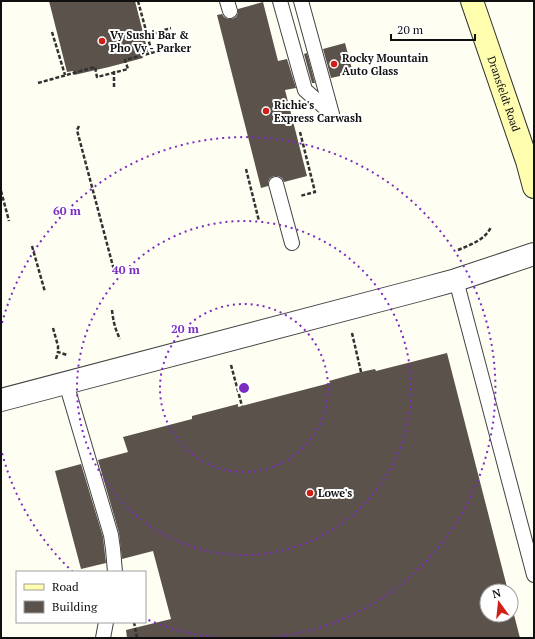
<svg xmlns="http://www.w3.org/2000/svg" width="535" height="639" viewBox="0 0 535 639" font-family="'PT Serif',serif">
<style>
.building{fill:#5a524b}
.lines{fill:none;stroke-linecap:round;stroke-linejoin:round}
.lane-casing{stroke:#434343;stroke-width:16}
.street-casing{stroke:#434343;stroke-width:24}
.secondary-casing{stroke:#323232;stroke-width:24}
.path{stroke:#323232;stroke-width:2.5;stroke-dasharray:4 2;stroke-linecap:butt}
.lane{stroke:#fff;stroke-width:14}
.street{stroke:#fff;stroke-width:22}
.secondary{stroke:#fffdae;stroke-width:22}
.ring{fill:none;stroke:#7b2cbf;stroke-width:2;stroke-dasharray:2 4}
.poi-dot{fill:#d11e17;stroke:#fff;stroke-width:1.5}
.labels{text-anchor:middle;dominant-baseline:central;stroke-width:4;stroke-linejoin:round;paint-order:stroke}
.poi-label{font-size:11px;font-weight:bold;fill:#101010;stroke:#fff;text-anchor:start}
.street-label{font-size:11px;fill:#101010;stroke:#fff}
.centre{fill:#7b2cbf;stroke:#fff;stroke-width:2}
.ring-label{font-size:12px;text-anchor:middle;font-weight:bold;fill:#7b2cbf;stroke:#fff;stroke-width:4;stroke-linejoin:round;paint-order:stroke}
</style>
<rect width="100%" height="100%" fill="#fffef3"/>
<path class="building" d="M49,1H135L148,52L142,53L143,58L109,67L74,75L73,71L67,72Z
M263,2L278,61L287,59L296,88L285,90L307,176L284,182L282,178L278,176H274L270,178L268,182V186L261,188L217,15L222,14L224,17L228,19H232L236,17L238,13V9Z
M345,43L353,73L331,78L323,49Z
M307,53L315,83H312L304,54Z
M447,353L508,591H487V615H511V603L520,638H127L126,630L171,619L153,551L122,559L119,533L98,460L128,452L123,437L192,419V416L238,404V407L330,383L329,381L361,372L375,369L376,371Z
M81,464L103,537L106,563L81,569L55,471Z"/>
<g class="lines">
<g class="lane-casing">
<path id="lane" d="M227,1L230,11
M280,1L305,90L332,114
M301,1L332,114
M276,184L292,243
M456,280L534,575
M66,383L111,535L113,549L115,572
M103,638L106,622"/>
</g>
<g class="street-casing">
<path id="street" d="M1,400L419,290L456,280L534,254"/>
</g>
<g class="secondary-casing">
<g id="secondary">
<path id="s1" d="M472,1L527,161L534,187"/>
</g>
</g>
<path class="path" d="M138,1L152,53
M52,32L65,75
M147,35L171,28
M114,71V89
M38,83L95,67L97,77L128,69L125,60L177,46
M79,126L77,130L78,134L115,274
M300,132L315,192L300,196
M246,169L259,221
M1,191L9,221
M32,246L45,292
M458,250C470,245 485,240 491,227
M112,310C113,320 115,329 120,339
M53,328L58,346V352
M352,333L361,372
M56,359L58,352L67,355
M231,365L242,406
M134,622L137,638"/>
<use href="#lane" class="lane"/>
<use href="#street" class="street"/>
<use href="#secondary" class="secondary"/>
</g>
<g class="ring">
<circle cx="244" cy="388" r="84"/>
<circle cx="244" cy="388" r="167"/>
<path d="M220 638A251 251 0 0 1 146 619M73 572A251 251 0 0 1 2 453M2 323A251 251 0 1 1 268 638"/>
</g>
<g class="poi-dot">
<circle cx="102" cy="41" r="4"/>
<circle cx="334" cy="64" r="4"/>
<circle cx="266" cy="111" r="4"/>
<circle cx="310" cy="493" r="4"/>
</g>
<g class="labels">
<g class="poi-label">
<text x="110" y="35">Vy Sushi Bar &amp;<tspan x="110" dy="13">Pho Vy - Parker</tspan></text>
<text x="342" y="58">Rocky Mountain<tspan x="342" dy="13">Auto Glass</tspan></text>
<text x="274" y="105">Richie's<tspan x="274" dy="13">Express Carwash</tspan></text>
<text x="318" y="493">Lowe's</text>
</g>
<g class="street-label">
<text stroke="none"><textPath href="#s1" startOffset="98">Dransfeldt Road</textPath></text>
</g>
</g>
<circle cx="244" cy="388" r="6" class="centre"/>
<g class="ring-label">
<text x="67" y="215">60 m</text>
<text x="126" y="274">40 m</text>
<text x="185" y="333">20 m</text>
</g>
<rect width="535" height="639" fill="none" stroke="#101010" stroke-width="4"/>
<rect x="16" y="571" width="130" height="52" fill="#ffffff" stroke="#9f9f9f"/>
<rect x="24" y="584" width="20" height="6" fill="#fffdae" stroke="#9f9f9f"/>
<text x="52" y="591" font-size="12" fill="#101010">Road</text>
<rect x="24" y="601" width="20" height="12" fill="#5a524b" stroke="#9f9f9f"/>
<text x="52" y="611" font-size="12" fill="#101010">Building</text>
<g transform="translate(499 603) rotate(345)"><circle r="19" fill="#ffffff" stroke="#9f9f9f"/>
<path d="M0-3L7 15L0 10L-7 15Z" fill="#d11e17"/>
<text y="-6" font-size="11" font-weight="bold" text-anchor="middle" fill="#101010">N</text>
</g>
<path d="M391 34v6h84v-6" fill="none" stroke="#101010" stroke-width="2"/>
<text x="397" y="34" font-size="12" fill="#101010" stroke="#ffffff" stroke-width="3" paint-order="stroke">20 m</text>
</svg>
